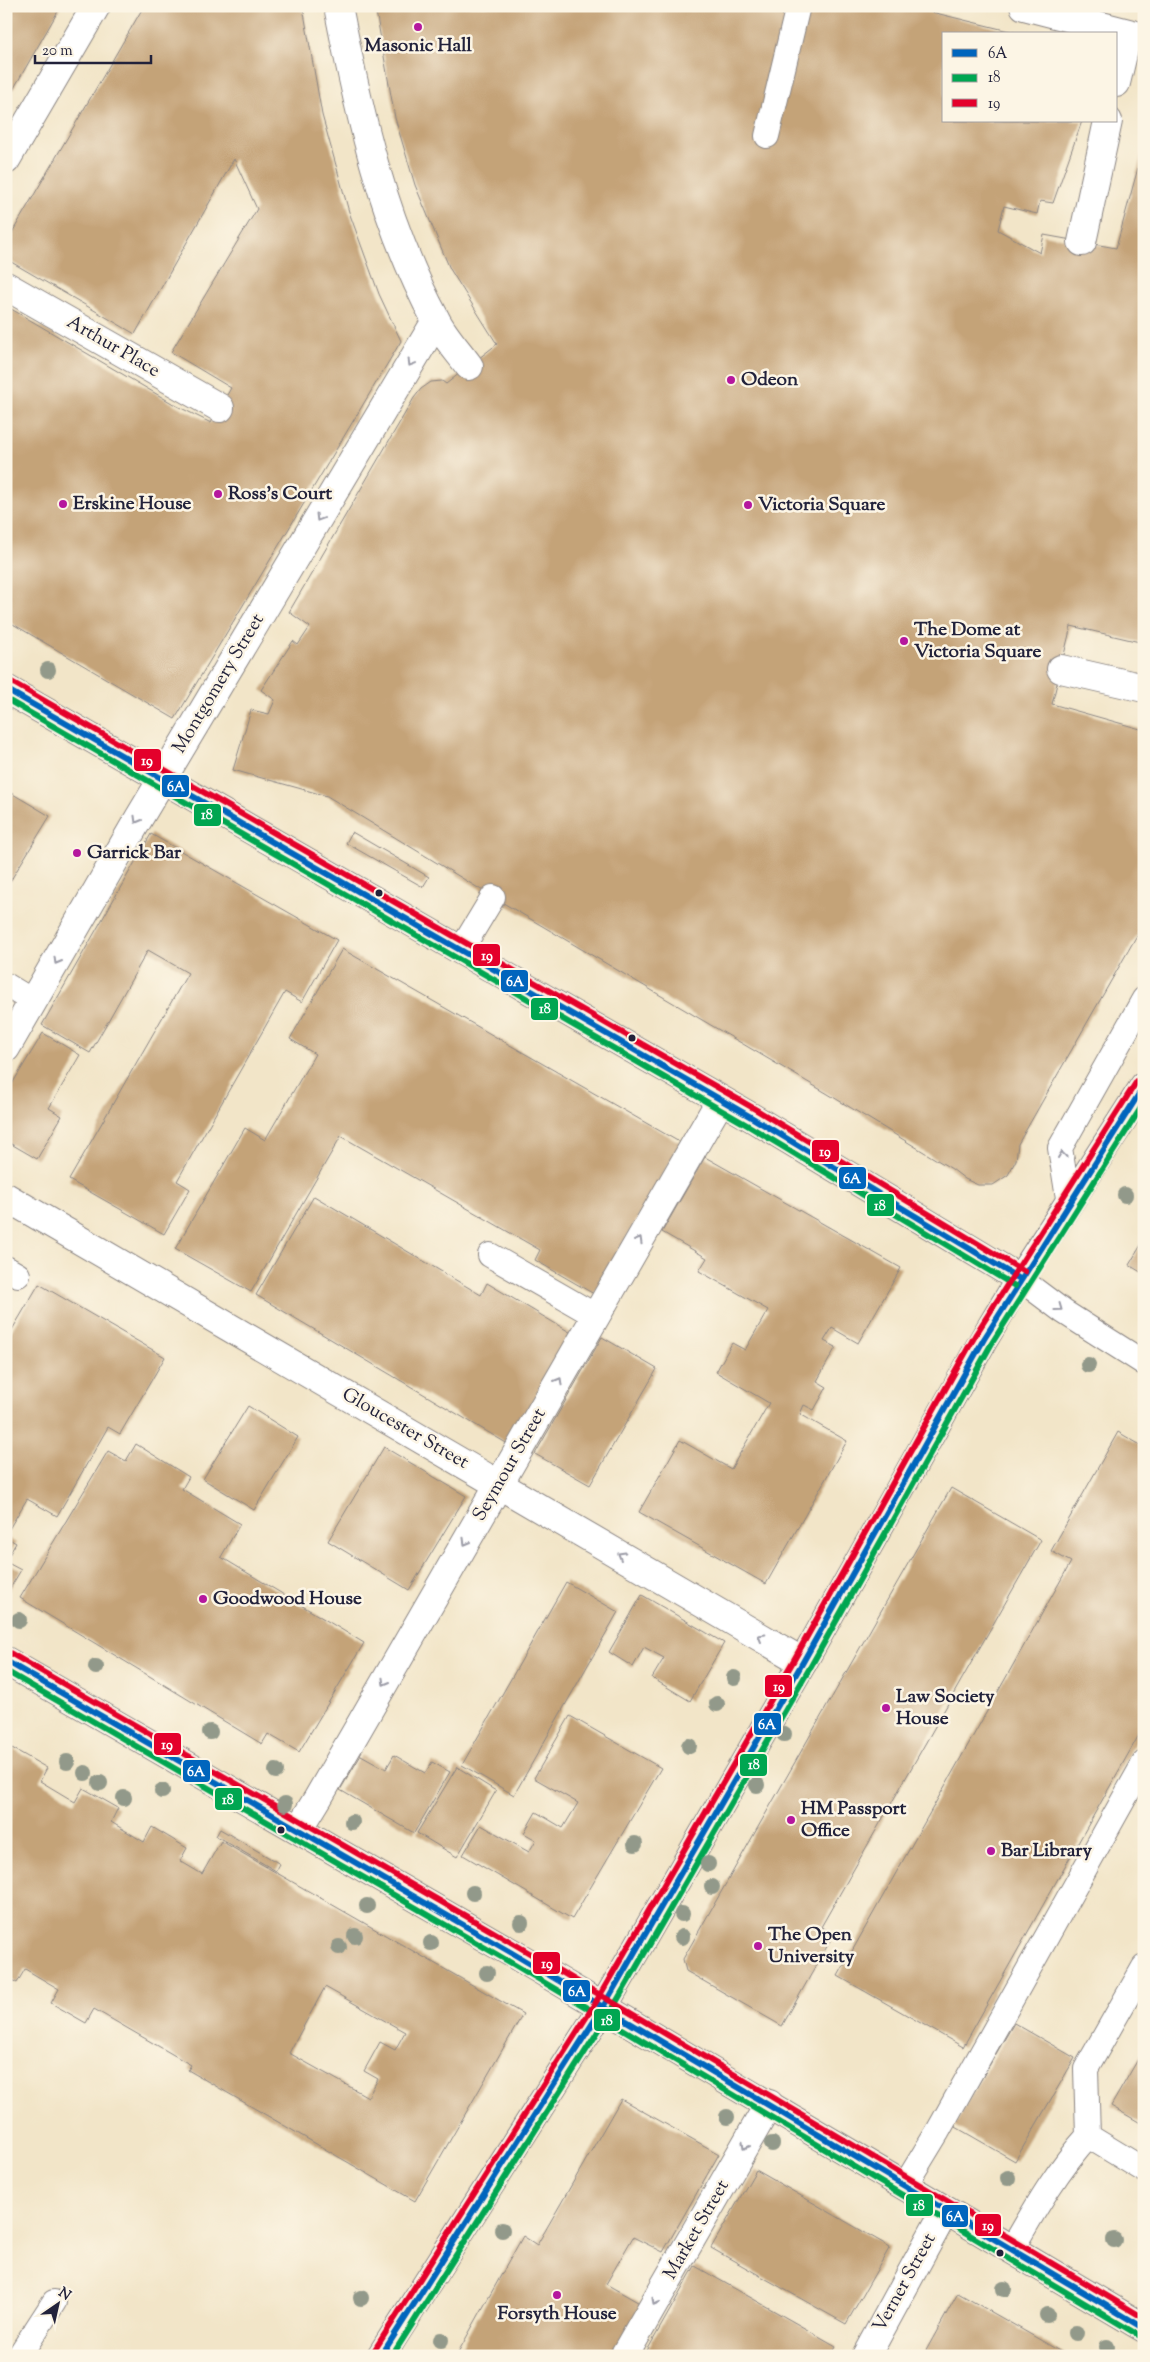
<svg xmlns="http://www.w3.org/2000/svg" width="1150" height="2362" viewBox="0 0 1150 2362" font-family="'Sorts Mill Goudy',serif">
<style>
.building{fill:#c4a378;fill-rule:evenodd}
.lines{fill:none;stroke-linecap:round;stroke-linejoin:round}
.lane-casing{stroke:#8a8482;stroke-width:26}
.street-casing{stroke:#8a8482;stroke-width:30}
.primary-casing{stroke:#8a8482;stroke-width:30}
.lane{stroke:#fff;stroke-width:24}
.street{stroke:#fff;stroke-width:28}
.primary{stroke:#fff;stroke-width:28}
.bus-1-casing{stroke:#fcf5e5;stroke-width:10}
.bus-2-casing{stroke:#fcf5e5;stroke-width:10}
.bus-3-casing{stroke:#fcf5e5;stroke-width:10}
.bus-1{stroke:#0065bd;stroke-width:6}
.bus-2{stroke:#00a651;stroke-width:6}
.bus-3{stroke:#e4002b;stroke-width:6}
.tree{fill:#92998a}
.oneway{stroke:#9c9ca7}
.poi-dot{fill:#b5179e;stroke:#fcf5e5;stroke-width:2}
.bus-dot{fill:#22223b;stroke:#fcf5e5;stroke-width:2}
.labels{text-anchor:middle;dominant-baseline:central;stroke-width:5;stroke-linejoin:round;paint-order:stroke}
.poi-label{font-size:19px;font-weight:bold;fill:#22223b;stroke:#fcf5e5;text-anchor:start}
.street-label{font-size:19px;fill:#22223b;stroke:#fcf5e5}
.line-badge{stroke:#fcf5e5;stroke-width:2}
.badge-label{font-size:14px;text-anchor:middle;font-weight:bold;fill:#fff}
</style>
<rect width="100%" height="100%" fill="#fcf5e5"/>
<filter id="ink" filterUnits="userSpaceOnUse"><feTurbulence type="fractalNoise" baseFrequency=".02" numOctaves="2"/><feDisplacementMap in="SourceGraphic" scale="10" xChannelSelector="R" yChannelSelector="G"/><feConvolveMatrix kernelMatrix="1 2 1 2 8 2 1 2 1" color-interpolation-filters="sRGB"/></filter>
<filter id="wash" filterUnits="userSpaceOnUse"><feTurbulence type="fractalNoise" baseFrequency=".0096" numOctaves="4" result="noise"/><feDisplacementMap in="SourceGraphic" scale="20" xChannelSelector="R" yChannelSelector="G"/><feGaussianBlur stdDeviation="1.12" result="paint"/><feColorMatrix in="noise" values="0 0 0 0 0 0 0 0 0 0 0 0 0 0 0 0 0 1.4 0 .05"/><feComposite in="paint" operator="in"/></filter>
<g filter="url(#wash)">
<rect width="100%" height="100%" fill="#f2e5c8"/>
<g id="blocks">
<path class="building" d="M6,6H61L6,102Z
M144,6H297L304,13L322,115L349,212L379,294L401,341L175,719L6,620V306L177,406L211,423L231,388L171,352L257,209L234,159L135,334L6,259V243Z
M375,6H790L769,81L757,144L770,147L806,6H907L1017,33L944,34V121H1082L1053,203L1040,201L1037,214L1004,206L998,230L1040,253L1044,235L1116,248L1144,146V643L1071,626L1052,704L1144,730V923L1018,1144L1016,1160L1008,1175L993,1185H978L965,1179L952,1169L828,1094L493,897L327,796L233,770L251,710L269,714L275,700L261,690L293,641L298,645L310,627L289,612L414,398L421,389L431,382L442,381L446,384L497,344L450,269L415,185L395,118Z
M6,790L50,816L6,888Z
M352,832L429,877L423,887L346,843Z
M151,834L337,940L302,1002L285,992L177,1181L190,1189L164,1234L69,1180L188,973L148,950L90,1053L42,1025Z
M342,949L681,1143L594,1294L535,1260L540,1250L341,1136L251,1292L175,1249L245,1128L265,1140L315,1054L290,1039Z
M43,1033L80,1055L49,1108L62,1116L37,1159L6,1141V1094Z
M705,1157L901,1268L858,1343L832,1328L824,1341L836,1347L817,1381L827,1387L814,1410L804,1405L800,1414L847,1441L766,1584L639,1512L680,1440L731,1469L769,1403L716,1372L732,1343L745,1350L768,1310L699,1271L707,1258L662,1232Z
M314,1196L481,1295L487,1283L573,1334L508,1444L256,1295Z
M1144,1240V1274L1129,1265Z
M39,1284L165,1357L120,1434L108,1427L57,1516L27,1499L6,1534V1340Z
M602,1337L657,1369L590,1485L535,1454Z
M248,1406L298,1437L254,1510L203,1479Z
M1118,1432L1144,1447V1726L963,2047L838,1976L1071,1562L1051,1551Z
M136,1444L189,1477L182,1489L240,1524L221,1557L364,1643L299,1752L268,1734L262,1744L20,1598L108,1451L126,1461Z
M384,1447L466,1496L409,1590L328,1541Z
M951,1488L1041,1540L821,1927L834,1934L782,2026L686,1971L683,1959Z
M6,1537L16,1543L6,1560Z
M6,1562L21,1570L6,1595Z
M566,1582L618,1612L514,1795L462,1765Z
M642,1595L724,1643L690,1701L652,1678L664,1658L644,1647L633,1667L609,1652Z
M570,1716L661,1768L572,1919L463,1855L481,1825L529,1852L536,1840L524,1833L536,1812L563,1828L578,1803L534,1778Z
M12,1748L47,1768L40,1781L75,1802L83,1788L118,1808L111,1822L144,1842L152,1827L187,1848L180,1861L202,1874L221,1841L523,2014L415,2201L188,2070L191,2065L94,2009L86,2023L51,2003L59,1989L25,1969L17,1983L6,1977V1758ZM325,1987L405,2032L395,2050L380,2042L364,2071L378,2079L368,2097L289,2053Z
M361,1755L386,1769L394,1755L425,1773L432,1762L450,1772L414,1833L340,1790Z
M457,1767L496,1791L457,1857L417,1833Z
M220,1829L280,1864L276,1871L216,1836Z
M1014,2023L1075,2058L1015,2161L954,2126Z
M1144,2049V2125L1111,2106Z
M621,2099L719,2154L663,2252L633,2237L606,2284L643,2305L613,2356H456L523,2236L537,2245Z
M756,2170L890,2247L846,2324L711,2248Z
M695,2266L836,2346L830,2356H644Z
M958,2293L1016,2326L1068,2356H923Z"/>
</g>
</g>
<g filter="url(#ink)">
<use href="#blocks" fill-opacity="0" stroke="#8a8482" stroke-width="1"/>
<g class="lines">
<g class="lane-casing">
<path id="lane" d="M767,136L798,6
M461,950L493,897
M6,985L34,1002
M1069,1204L1060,1148L1144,999
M490,1255L596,1316
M6,1268L18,1275
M1020,1279L1064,1312L1144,1363
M1088,2136L1086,2069L1144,1967
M904,2187L938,2131L1144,1763
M1012,2249C1035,2209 1057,2170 1088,2136L1144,2170
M19,2356L54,2302"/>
</g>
<g class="street-casing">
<path id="street" d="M338,6C359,114 383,222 436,320C444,336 458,351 469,366
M1024,6L1144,37
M1116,83L1128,33
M6,160L96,6
M1082,242L1108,121
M6,286L220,408
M1061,669L1144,688
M6,1048L139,818L436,321
M6,1197L803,1662
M299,1829L318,1798L720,1101
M624,2356L769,2104
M866,2356L945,2211"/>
</g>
<g class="primary-casing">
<path id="primary" d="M6,689L751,1117L1020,1279
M6,1661L512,1953L1144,2328
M381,2356L603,2007L803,1662L984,1339L1020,1279L1144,1086"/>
</g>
<use href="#lane" class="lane"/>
<use href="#street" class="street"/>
<use href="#primary" class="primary"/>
<g class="bus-1-casing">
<path id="bus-1" d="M6,689L751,1117L1020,1279
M6,1661L512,1953L1144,2328
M381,2356L603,2007L803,1662L984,1339L1144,1086"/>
</g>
<g class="bus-2-casing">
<path id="bus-2" d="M6,699L747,1125L1015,1286
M6,1671L508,1961L1140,2336
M392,2356L611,2011L811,1666L992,1343L1144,1103"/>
</g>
<g class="bus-3-casing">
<path id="bus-3" d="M10,681L755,1109L1025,1272
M10,1653L516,1945L1144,2318
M374,2351L596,2002L795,1658L976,1334L1137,1081"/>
</g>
<use href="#bus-1" class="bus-1"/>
<use href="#bus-2" class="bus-2"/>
<use href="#bus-3" class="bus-3"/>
</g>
<g class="tree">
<circle cx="48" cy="670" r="8"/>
<circle cx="1125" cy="1195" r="8"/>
<circle cx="1088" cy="1365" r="8"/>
<circle cx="19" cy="1620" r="8"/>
<circle cx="96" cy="1667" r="8"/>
<circle cx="734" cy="1678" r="8"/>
<circle cx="717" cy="1704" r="8"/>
<circle cx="210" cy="1732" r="8"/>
<circle cx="784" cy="1734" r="8"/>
<circle cx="689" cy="1746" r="8"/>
<circle cx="67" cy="1762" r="8"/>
<circle cx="276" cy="1771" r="8"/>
<circle cx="85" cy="1773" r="8"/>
<circle cx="100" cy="1783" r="8"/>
<circle cx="757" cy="1785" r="8"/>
<circle cx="162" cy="1791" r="8"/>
<circle cx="124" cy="1798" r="8"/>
<circle cx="285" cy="1804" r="8"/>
<circle cx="352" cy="1822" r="8"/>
<circle cx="635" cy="1844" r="8"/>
<circle cx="708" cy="1864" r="8"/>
<circle cx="712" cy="1887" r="8"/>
<circle cx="473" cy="1893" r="8"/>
<circle cx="367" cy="1906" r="8"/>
<circle cx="682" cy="1914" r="8"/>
<circle cx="521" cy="1923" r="8"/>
<circle cx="355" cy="1936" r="8"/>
<circle cx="682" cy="1937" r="8"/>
<circle cx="431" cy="1943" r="8"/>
<circle cx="339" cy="1947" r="8"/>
<circle cx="487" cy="1973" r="8"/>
<circle cx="727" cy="2117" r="8"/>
<circle cx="772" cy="2144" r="8"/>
<circle cx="1008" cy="2178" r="8"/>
<circle cx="502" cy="2230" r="8"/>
<circle cx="1114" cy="2240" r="8"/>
<circle cx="1004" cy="2289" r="8"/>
<circle cx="361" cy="2298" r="8"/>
<circle cx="1047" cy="2315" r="8"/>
<circle cx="1076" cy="2333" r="8"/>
<circle cx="441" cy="2340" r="8"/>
<circle cx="1107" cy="2347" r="8"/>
</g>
<defs><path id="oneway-chevron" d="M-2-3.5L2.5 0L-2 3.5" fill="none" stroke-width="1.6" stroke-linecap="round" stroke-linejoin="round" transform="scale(1.25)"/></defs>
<g class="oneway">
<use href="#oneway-chevron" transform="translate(411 363) rotate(121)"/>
<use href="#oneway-chevron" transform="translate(319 518) rotate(121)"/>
<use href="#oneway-chevron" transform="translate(137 820) rotate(120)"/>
<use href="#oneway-chevron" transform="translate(57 961) rotate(120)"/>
<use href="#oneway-chevron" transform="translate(1062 1155) rotate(-97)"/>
<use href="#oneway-chevron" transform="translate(639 1240) rotate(-60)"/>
<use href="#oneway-chevron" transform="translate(1059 1308) rotate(36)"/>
<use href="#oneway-chevron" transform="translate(559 1381) rotate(-60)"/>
<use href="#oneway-chevron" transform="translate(466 1542) rotate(120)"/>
<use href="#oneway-chevron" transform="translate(621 1555) rotate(-150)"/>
<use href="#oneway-chevron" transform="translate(761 1637) rotate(-150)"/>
<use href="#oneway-chevron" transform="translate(385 1682) rotate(120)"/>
<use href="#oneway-chevron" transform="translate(745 2146) rotate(120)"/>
<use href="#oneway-chevron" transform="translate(655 2302) rotate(120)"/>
</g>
</g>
<g class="poi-dot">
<circle cx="418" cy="27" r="5"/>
<circle cx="731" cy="380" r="5"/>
<circle cx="218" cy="494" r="5"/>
<circle cx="63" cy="504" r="5"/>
<circle cx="748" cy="505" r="5"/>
<circle cx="904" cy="641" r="5"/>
<circle cx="77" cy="853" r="5"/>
<circle cx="203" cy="1599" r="5"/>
<circle cx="886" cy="1708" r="5"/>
<circle cx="791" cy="1820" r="5"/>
<circle cx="991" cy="1851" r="5"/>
<circle cx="758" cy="1946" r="5"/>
<circle cx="557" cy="2295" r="5"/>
</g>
<g class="bus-dot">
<circle cx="379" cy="893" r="4.5"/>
<circle cx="632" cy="1038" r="4.5"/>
<circle cx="281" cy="1830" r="4.5"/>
<circle cx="1000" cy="2253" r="4.5"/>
</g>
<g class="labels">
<g class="poi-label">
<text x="418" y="46" text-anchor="middle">Masonic Hall</text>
<text x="741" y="380">Odeon</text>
<text x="228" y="494">Ross's Court</text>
<text x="73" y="504">Erskine House</text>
<text x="758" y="505">Victoria Square</text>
<text x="914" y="630">The Dome at<tspan x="914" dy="22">Victoria Square</tspan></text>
<text x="87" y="853">Garrick Bar</text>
<text x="213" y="1599">Goodwood House</text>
<text x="896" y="1697">Law Society<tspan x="896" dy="22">House</tspan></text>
<text x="801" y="1809">HM Passport<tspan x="801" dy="22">Office</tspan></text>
<text x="1001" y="1851">Bar Library</text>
<text x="768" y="1935">The Open<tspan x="768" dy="22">University</tspan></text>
<text x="557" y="2314" text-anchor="middle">Forsyth House</text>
</g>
<g class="street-label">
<text transform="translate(113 347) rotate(30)">Arthur Place</text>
<text transform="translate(219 684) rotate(-59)">Montgomery Street</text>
<text transform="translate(405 1429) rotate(30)">Gloucester Street</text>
<text transform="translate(510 1465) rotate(-60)">Seymour Street</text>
<text transform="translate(697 2230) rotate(-60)">Market Street</text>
<text transform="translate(905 2283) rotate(-61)">Verner Street</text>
</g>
</g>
<g class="line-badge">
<rect x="133" y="748" width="29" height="24" rx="5" fill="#e4002b"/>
<rect x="161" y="774" width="29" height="24" rx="5" fill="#0065bd"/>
<rect x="193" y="803" width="29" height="24" rx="5" fill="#00a651"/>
<rect x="472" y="943" width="29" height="24" rx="5" fill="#e4002b"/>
<rect x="500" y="969" width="29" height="24" rx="5" fill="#0065bd"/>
<rect x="530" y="997" width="29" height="24" rx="5" fill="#00a651"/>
<rect x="811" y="1139" width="29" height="24" rx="5" fill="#e4002b"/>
<rect x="838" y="1166" width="29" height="24" rx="5" fill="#0065bd"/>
<rect x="866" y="1193" width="29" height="24" rx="5" fill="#00a651"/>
<rect x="764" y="1674" width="29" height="24" rx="5" fill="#e4002b"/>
<rect x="753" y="1712" width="29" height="24" rx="5" fill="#0065bd"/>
<rect x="153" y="1732" width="29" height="24" rx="5" fill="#e4002b"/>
<rect x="739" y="1753" width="29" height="24" rx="5" fill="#00a651"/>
<rect x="182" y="1759" width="29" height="24" rx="5" fill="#0065bd"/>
<rect x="214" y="1787" width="29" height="24" rx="5" fill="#00a651"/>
<rect x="532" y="1951" width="29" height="24" rx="5" fill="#e4002b"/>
<rect x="562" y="1979" width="29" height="24" rx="5" fill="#0065bd"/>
<rect x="593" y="2008" width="28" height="24" rx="5" fill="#00a651"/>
<rect x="905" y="2193" width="29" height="24" rx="5" fill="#00a651"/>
<rect x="941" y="2204" width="28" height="24" rx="5" fill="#0065bd"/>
<rect x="974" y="2213" width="28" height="24" rx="5" fill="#e4002b"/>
</g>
<g class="badge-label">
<text x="147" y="765">19</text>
<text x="176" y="791">6A</text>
<text x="207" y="819">18</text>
<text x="487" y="960">19</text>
<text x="515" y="986">6A</text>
<text x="545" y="1013">18</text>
<text x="825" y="1156">19</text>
<text x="852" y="1183">6A</text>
<text x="880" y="1210">18</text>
<text x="779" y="1691">19</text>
<text x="767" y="1729">6A</text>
<text x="167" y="1749">19</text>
<text x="754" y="1769">18</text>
<text x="196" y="1776">6A</text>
<text x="228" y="1804">18</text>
<text x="547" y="1968">19</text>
<text x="577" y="1996">6A</text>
<text x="607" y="2025">18</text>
<text x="919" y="2210">18</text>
<text x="955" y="2221">6A</text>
<text x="988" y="2230">19</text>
</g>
<rect width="1150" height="2362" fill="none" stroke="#fcf5e5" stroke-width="25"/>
<rect x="942" y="32" width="175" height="90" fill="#fcf5e5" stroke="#a5a1a1"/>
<rect x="952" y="49" width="25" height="8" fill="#0065bd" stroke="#a5a1a1"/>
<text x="988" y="58" font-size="15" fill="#22223b">6A</text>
<rect x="952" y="74" width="25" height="8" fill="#00a651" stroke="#a5a1a1"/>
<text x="988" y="82" font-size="15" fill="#22223b">18</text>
<rect x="952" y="99" width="25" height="8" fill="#e4002b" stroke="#a5a1a1"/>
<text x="988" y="108" font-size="15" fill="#22223b">19</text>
<g transform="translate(58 2304) rotate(34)" stroke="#fcf5e5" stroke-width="4" paint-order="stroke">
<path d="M0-4L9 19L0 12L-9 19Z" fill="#22223b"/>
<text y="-8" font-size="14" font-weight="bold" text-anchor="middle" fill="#22223b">N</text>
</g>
<path d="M35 55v8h116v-8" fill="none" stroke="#22223b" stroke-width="2.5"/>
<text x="42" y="55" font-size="15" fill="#22223b" stroke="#fcf5e5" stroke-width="4" paint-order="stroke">20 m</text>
</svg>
